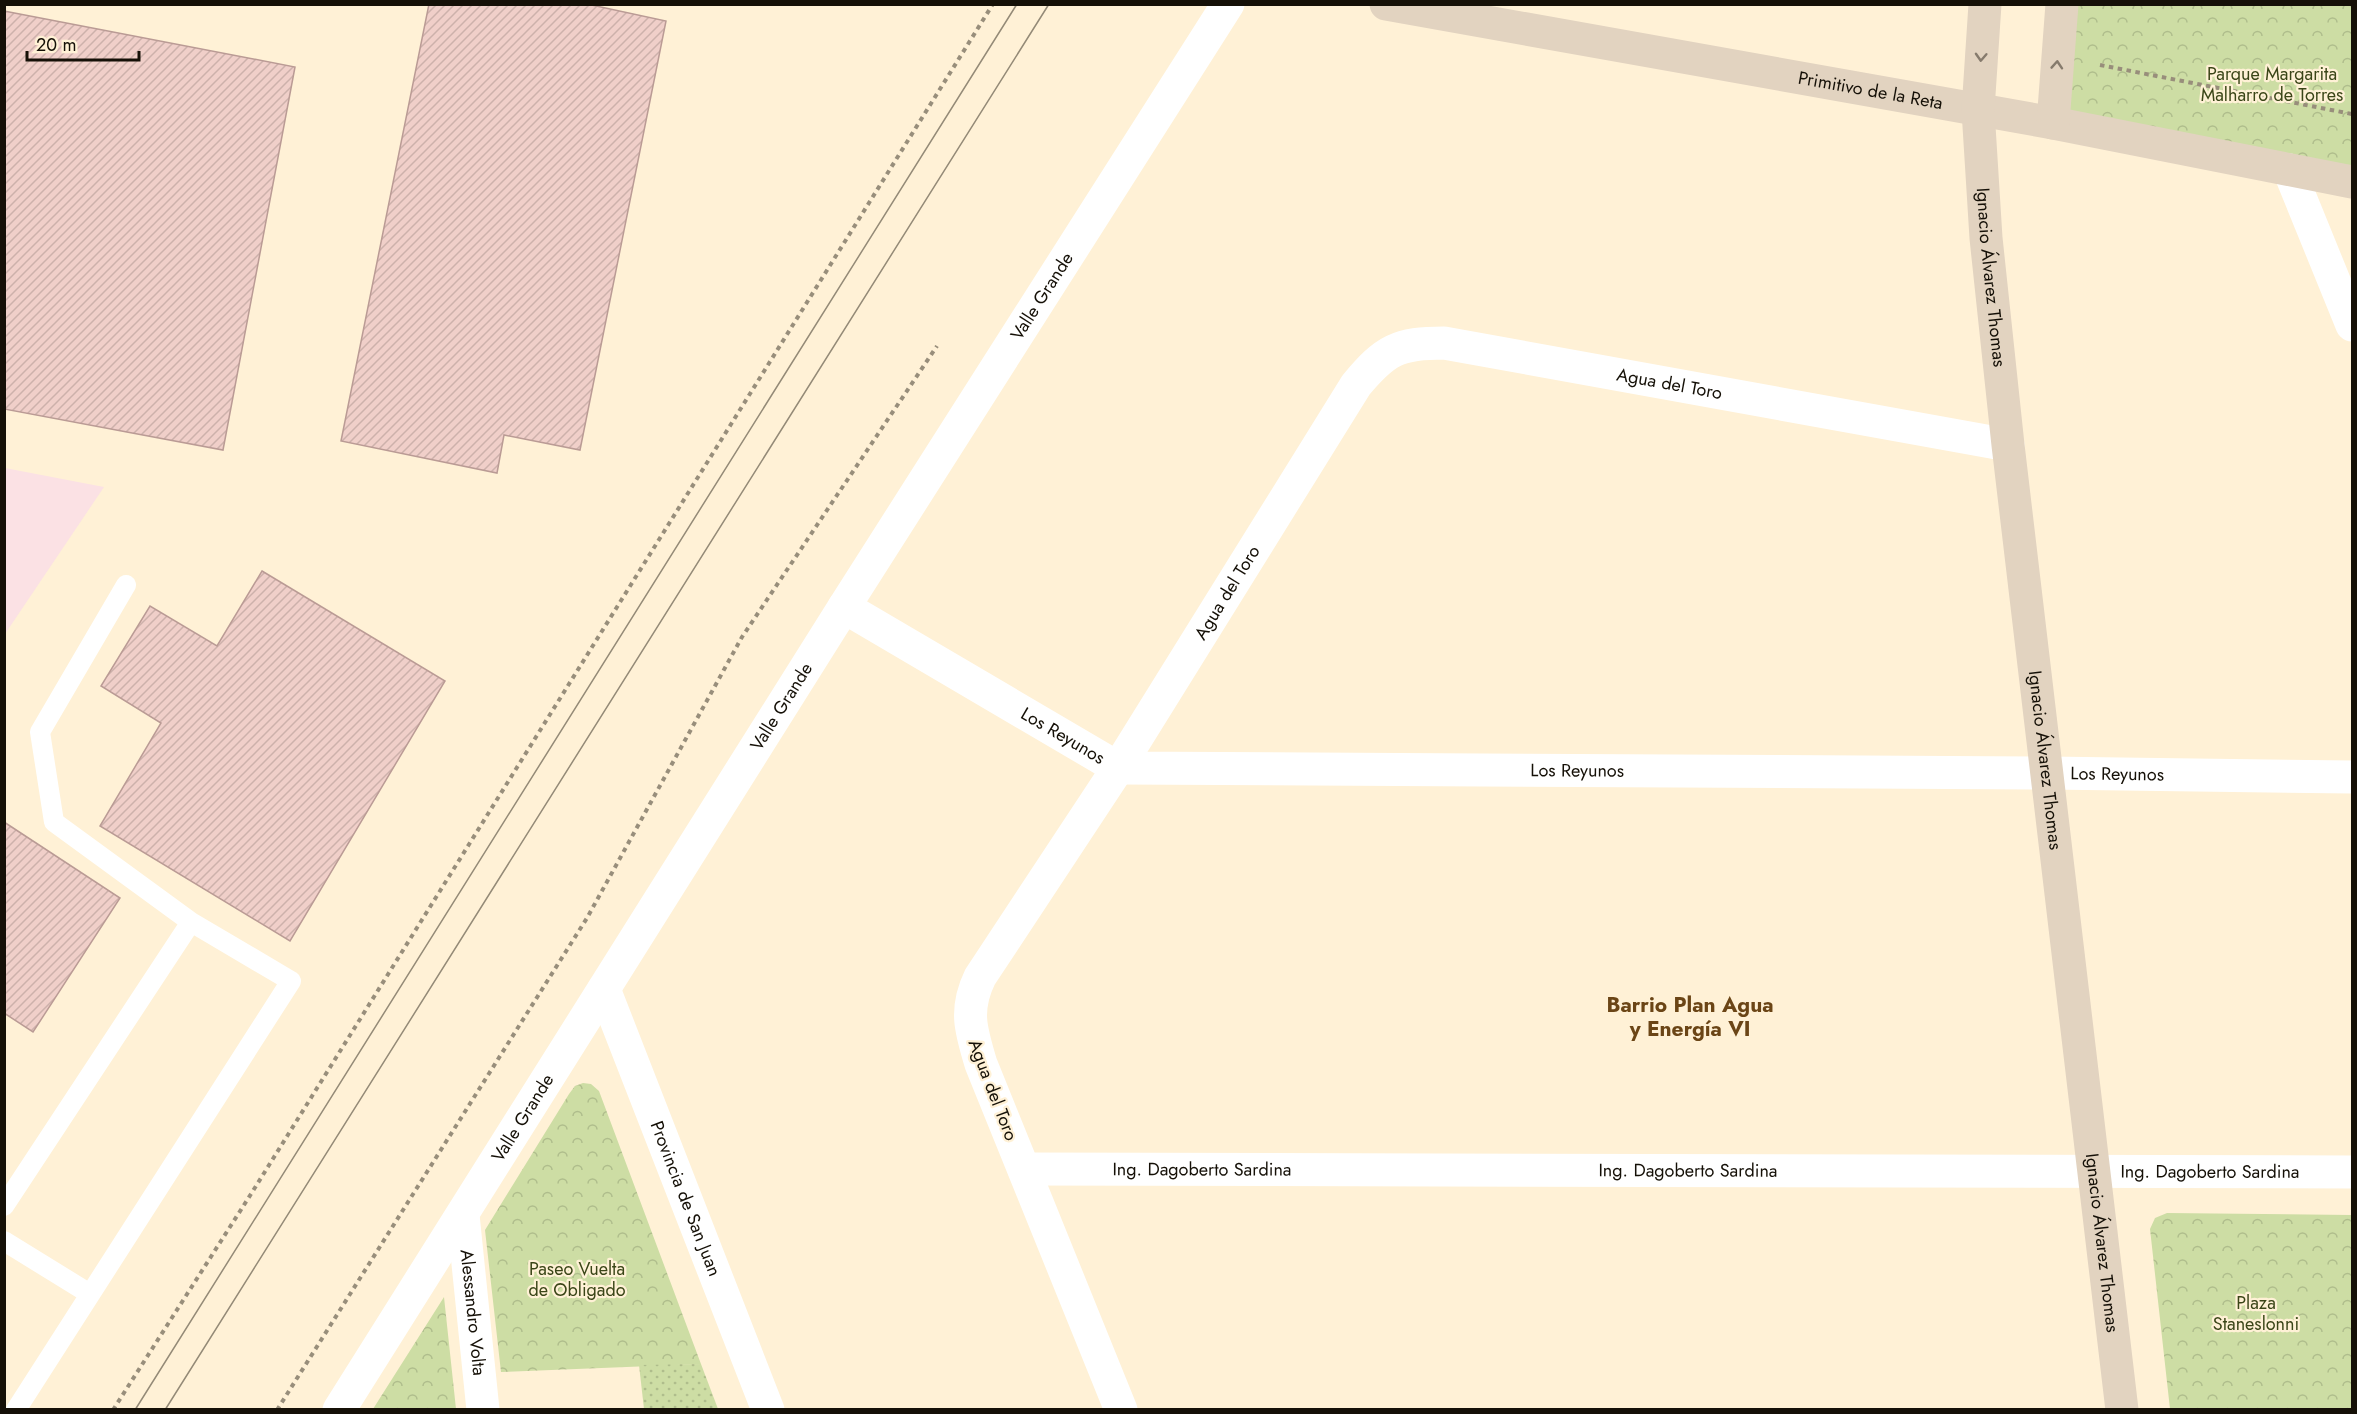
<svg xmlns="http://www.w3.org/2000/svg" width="2357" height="1414" viewBox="0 0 2357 1414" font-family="Jost,sans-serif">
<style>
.commercial{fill:#fbe1e4}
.park{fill:url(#park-crowns)}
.garden{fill:url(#garden-dots)}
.building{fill:url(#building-hatch);stroke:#ba9b95;stroke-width:1.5}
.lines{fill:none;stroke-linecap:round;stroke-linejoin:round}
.path{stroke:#988e7b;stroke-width:4;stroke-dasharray:4.5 4.5;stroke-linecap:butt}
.lane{stroke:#fff;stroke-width:20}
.street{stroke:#fff;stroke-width:33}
.secondary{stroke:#e2d3c0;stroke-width:33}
.tram{stroke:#948a77;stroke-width:1.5}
.oneway{stroke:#867b6d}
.labels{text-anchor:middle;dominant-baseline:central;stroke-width:4.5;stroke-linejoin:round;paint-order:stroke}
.park-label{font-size:18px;fill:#3a4517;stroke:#fff1d6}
.street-label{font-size:18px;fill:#151007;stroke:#fff1d6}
.quarter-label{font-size:21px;font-weight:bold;fill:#6b4516;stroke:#fff1d6}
</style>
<defs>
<pattern id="park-crowns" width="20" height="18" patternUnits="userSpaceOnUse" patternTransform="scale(1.5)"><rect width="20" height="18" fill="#cddda4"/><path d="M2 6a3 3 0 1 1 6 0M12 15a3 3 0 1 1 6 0" fill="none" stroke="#afbd8c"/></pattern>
<pattern id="garden-dots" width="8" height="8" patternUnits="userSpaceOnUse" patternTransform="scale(1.5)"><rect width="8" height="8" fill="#cddda4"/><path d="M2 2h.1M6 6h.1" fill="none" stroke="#afbd8c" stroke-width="1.8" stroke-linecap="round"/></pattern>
<pattern id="building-hatch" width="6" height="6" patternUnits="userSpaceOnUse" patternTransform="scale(1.5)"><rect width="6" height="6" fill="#f0cfc9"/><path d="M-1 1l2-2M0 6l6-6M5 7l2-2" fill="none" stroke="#cdb1ab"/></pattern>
</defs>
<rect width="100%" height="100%" fill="#fff1d6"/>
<path class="commercial" d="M5,468L104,487L5,634L4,468Z"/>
<path class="park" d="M2062,5H2352V181L2053,123Z
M583,1083L591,1084L599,1091L701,1364L501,1372L485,1230L569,1094L575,1086Z
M2167,1213L2352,1215V1409H2170L2150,1229L2155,1218Z
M444,1297L456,1409H373Z"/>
<path class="garden" d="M701,1364L718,1409H644L639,1365Z"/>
<path class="building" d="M429,4H587L666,21L580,450L504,435L497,473L341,441Z
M4,11L295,67L223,450L4,409Z
M262,571L445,681L290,941L100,826L161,723L101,686L150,606L217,646Z
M4,822L120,898L33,1032L4,1013Z"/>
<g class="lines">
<path class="path" d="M2100,65L2352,114
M113,1410L251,1194L993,4
M277,1410L587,918L742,637L937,346"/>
<path class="lane" d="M4,1206L191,922
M4,1241L90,1294
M16,1410L291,981L191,922L54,822L40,732L126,585"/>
<g class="street">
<path d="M2289,170L2352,325"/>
<path id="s1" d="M844,607L1118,768L2048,773L2352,777"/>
<path id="s2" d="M604,989L768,1410"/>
<path id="s3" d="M1024,1169L2352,1172"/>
<path id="s4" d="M463,1215L483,1410"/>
<path id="s5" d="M339,1410L844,607L1228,4"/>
<path id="s6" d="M1121,1410L981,1064C971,1031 964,1010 980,977L1118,768L1356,385C1385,350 1398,343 1444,343L2008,445"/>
</g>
<g class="secondary">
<path id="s7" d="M1386,4L2053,123L2352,182"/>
<path id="s8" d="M1985,4L1978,110L1986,238L2008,445L2122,1410"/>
<path d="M2053,123L2062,4"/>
</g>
<path class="tram" d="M135,1410L1017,4
M165,1410L1049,4"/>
</g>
<defs><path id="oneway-chevron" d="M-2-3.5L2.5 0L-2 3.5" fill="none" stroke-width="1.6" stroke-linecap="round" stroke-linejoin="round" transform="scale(1.5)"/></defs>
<g class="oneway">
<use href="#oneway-chevron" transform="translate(1981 57) rotate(93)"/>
<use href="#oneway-chevron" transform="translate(2057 65) rotate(-86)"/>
</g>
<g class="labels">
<g class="park-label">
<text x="2272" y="74">Parque Margarita<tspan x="2272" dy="21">Malharro de Torres</tspan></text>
<text x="577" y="1269">Paseo Vuelta<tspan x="577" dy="21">de Obligado</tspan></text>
<text x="2256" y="1303">Plaza<tspan x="2256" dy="21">Staneslonni</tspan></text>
</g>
<g class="street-label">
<text stroke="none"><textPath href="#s7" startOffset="492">Primitivo de la Reta</textPath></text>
<text stroke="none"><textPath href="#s8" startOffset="274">Ignacio Álvarez Thomas</textPath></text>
<text stroke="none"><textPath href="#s5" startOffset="1317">Valle Grande</textPath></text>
<text stroke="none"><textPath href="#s6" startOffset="1496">Agua del Toro</textPath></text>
<text stroke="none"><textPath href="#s6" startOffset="920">Agua del Toro</textPath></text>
<text stroke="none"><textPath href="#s5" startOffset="831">Valle Grande</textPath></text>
<text stroke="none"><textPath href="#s1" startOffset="254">Los Reyunos</textPath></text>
<text stroke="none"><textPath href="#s8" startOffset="760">Ignacio Álvarez Thomas</textPath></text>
<text stroke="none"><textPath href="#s1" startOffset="777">Los Reyunos</textPath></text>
<text stroke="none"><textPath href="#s1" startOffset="1317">Los Reyunos</textPath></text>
<text transform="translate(993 1090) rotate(69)">Agua del Toro</text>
<text stroke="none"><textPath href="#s5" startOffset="345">Valle Grande</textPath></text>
<text stroke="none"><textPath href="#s3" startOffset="178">Ing. Dagoberto Sardina</textPath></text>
<text stroke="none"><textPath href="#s3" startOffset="664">Ing. Dagoberto Sardina</textPath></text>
<text stroke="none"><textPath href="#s3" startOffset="1186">Ing. Dagoberto Sardina</textPath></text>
<text stroke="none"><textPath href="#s2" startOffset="225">Provincia de San Juan</textPath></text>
<text stroke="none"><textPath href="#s8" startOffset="1246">Ignacio Álvarez Thomas</textPath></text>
<text stroke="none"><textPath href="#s4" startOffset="98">Alessandro Volta</textPath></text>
</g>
<g class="quarter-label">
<text x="1690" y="1005">Barrio Plan Agua<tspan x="1690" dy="24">y Energía VI</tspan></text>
</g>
</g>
<rect width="2357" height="1414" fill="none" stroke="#151007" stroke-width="12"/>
<path d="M27 51v9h112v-9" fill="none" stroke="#151007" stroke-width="3"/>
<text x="36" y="51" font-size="18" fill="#151007" stroke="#fff1d6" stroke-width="4.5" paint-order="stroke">20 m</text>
</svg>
